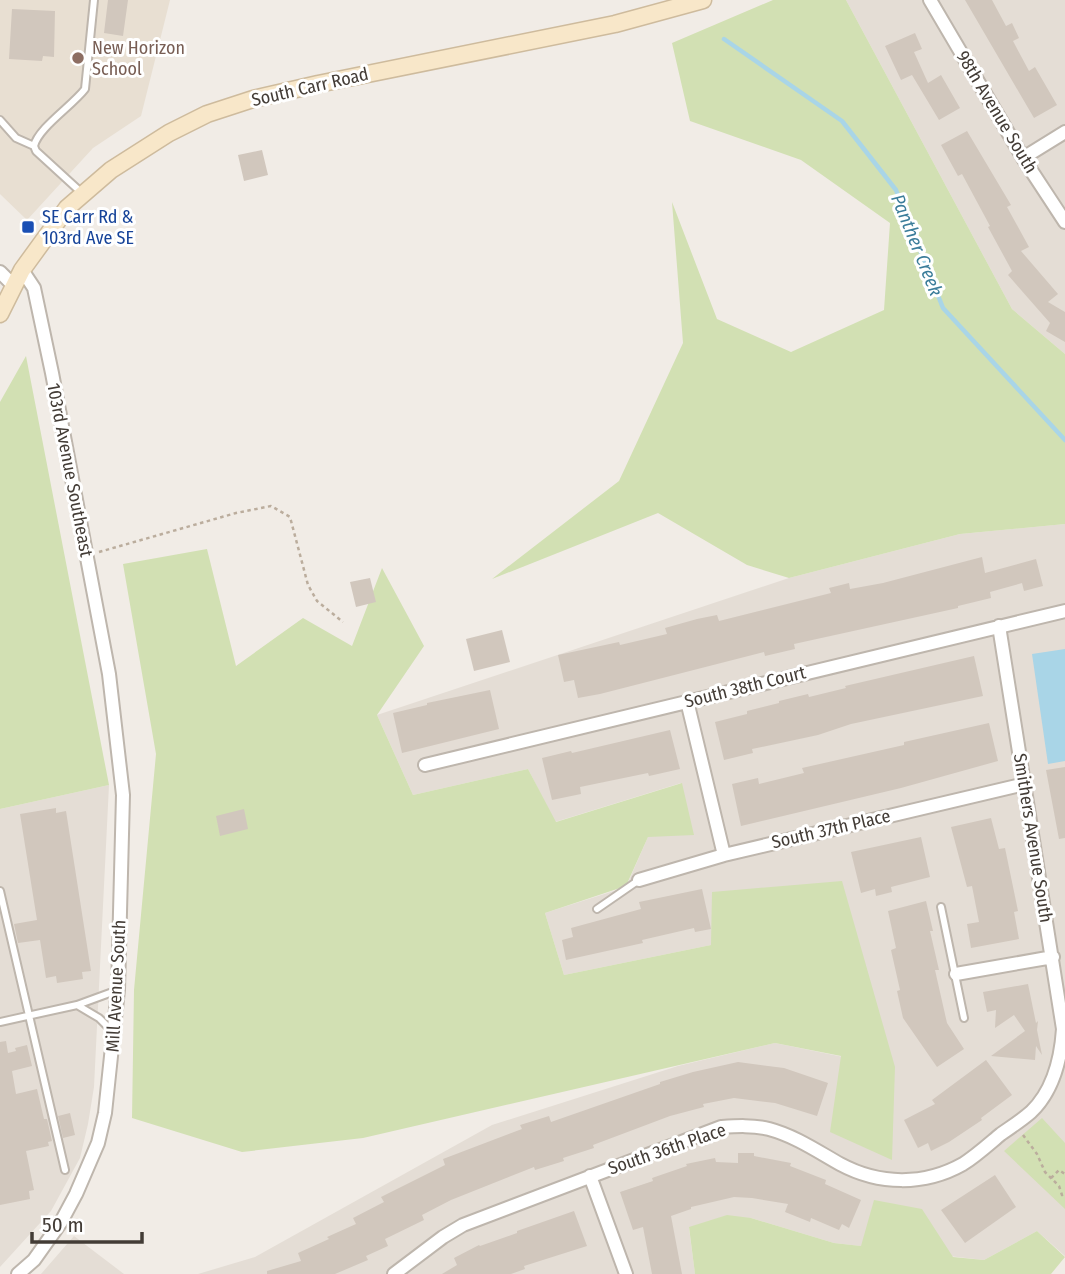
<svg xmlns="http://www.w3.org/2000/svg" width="1065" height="1274" viewBox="0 0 1065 1274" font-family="'Fira Sans Condensed',sans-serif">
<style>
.residential{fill:#e4ddd5}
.education{fill:#e8dfd2}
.green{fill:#d2e0b3}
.water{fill:#a9d5e7}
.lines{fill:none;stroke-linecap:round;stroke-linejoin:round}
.stream{stroke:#a9d5e7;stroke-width:4.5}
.building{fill:#d1c7bd}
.lane-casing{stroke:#beb6ad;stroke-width:10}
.street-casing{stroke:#beb6ad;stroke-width:16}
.secondary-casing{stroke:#cebb9d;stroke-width:19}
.path{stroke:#bbad9d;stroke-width:2.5;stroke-dasharray:3.5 3.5;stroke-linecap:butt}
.lane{stroke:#fff;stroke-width:6}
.street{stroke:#fff;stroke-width:12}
.secondary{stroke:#f8e7c9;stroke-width:16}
.education-dot{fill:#8d6e63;stroke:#fff;stroke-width:2.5}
.transit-dot{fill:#1a4fb4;stroke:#fff;stroke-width:2.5}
.labels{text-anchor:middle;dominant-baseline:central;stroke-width:6;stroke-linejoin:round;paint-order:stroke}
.education-label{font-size:18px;fill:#785e54;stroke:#fff;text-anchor:start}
.street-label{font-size:18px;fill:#433c36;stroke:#fff}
.transit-label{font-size:18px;fill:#164399;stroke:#fff;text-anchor:start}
.water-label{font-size:19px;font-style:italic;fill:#3b7d9a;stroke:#fff}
</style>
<rect width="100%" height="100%" fill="#f1ece6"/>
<path class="residential" d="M846,0H1065V354L1012,309Z
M1065,524V1256L1037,1231L984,1260L834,1243L751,1218L689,1228L695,1274H198L255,1257L492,1125L678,1066L775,1043L868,1062L711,945L564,975L545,913L626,887L648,837L681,783L555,822L528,769L413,795L377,715L789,578L960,534Z
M109,785L94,1087L88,1124L80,1158L51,1211L0,1267V809Z
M74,1236L124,1274H41Z"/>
<path class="education" d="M0,0H170L141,116L93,148L27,220L0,194Z"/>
<path class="green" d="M773,0H846L1012,309L1065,354V524L960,534L789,578L747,565L658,513L492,579L619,481L683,343L672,202L717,319L791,352L884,310L890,223L801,160L690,121L672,43Z
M26,356L109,785L0,809V402Z
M207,549L236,666L303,618L352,646L382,568L424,646L377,715L413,795L528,769L556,822L682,783L694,835L648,837L626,886L545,913L564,975L711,945L712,892L842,881L895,1067L892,1160L830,1132L841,1056L775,1043L363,1138L242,1152L132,1118L134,990L156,754L123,564Z
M1042,1118L1065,1143V1209L1004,1151Z
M874,1200L922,1209L953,1257L984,1260L1037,1231L1065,1257L1051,1274H695L689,1227L727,1215L751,1218L834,1243L861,1246Z"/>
<path class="water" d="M1065,649V761L1048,764L1032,654Z"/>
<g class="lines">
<path class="stream" d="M724,39L842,121L896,190L943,308L1065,440"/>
</g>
<path class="building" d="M108,0H128L123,36L104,33Z
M965,0H992L1006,26L1012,23L1019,38L1013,41L1029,71L1035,67L1057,105L1034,118Z
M12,9L55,11L54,57L43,56L42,61L9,59Z
M915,33L922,49L914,52L928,83L941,75L960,108L939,120L912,75L901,80L885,46Z
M967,131L1011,205L1007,207L1029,247L1021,251L1058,294L1048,302L1065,312V342L1046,331L1050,323L1008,275L1012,271L988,227L990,226L962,174L958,176L941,145Z
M262,150L268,175L244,181L238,155Z
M982,557L985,573L1036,559L1043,586L1024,591L1022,583L990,592L991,598L958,606V608L794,644L795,649L765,656L764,652L600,694L578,698L574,680L564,682L558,655L619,642L620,645L667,634L665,628L697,619L717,615L719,621L831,593L829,588L849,583L850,589L883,583Z
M370,578L376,602L356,607L350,582Z
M502,630L510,662L474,671L466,639Z
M974,656L983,696L851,724L818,735L752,749L753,753L724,760L715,722L747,714V711L779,703V701L808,694L809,697L846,688L845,686Z
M490,690L499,729L402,753L393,713L427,705V703Z
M989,723L998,761L901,788L741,826L732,784L758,778L759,784L804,773L802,768L904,745V742Z
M670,730L680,769L649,776L648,773L580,787L581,794L552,800L542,758L571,751L572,753Z
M1065,767V838L1059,839L1046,770Z
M56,808V813L66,811L91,971L82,972L83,979L57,983L56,976L46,978L40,940L18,943L14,924L37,920L20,814Z
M244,809L248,829L220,836L216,816Z
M991,818L999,849L1005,848L1018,911L1014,912L1019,939L971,948L967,924L979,922L972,886L967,887L951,827Z
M921,837L930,877L891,887L892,892L876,896L875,889L861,893L851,852Z
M702,889L711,929L695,932L694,928L642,940L643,943L566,960L562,940L573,937L571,928L641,909L639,902Z
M926,901L933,931H930L939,970H935L947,1023L964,1049L937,1067L903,1018L897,991L900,990L891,950L896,948L888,911Z
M1028,984L1036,1023L1038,1021L1037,1030L1042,1055L1036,1046L1035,1060L991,1056L1025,1031L1014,1015L995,1028L996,1010L987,1012L983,992Z
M6,1041L8,1053L16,1051L15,1048L27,1045L32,1066L12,1071L16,1094L37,1089L44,1119H47L52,1141L48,1142L49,1146L26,1151L34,1190L29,1191L30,1199L0,1205V1042Z
M986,1060L1012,1095L981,1118L982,1120L949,1142L931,1151L928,1143L918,1148L904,1120L935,1104L932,1100Z
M738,1062L784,1068L828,1083L817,1116L775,1103L734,1098L703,1104L704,1107L670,1116L593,1145L594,1148L563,1158L564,1161L535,1170L534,1167L451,1200L422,1215L424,1220L385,1239L388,1246L366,1256L368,1260L335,1274H267V1271L301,1261L298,1253L329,1239L327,1237L356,1224L353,1218L384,1202L381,1197L445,1165L443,1159L522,1129L520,1125L549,1116L551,1122L660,1084V1082L693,1072Z
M70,1113L75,1135L63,1138L58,1116Z
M738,1153H754V1156L791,1163L790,1166L826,1180L825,1184L861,1200L849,1228L842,1224L839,1230L811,1218L810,1222L785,1212L788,1204L752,1198L734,1197L691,1207V1209L671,1216L682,1274H652L643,1227L633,1230L620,1192L653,1181L652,1178L687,1166L686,1164L715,1158L716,1162L738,1163Z
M995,1175L1016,1207L965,1243L941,1210Z
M574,1211L587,1246L524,1266L525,1269L511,1274H442L457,1265L454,1258L479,1245L480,1246L517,1233V1231Z"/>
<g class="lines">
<g class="lane-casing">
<path id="lane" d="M0,120L16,138L34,146L36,151L83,194
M34,146C38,128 72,106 85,89L94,0
M0,891L65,1170
M941,907L964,1018
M597,909L639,880
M0,1022L77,1005
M114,1033L99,1018L77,1005L118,990"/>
</g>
<g class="street-casing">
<path id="street" d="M930,0L1023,158L1065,222
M1023,158L1065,132
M0,272L13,285
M687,701L724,855
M425,765L1065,611
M639,880L724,855L1025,784
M956,974L1053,957
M590,1176L626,1274
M18,1274L34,1260L61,1222L76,1194L98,1143L105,1113L118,990L123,795L109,674L52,373L34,288L22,270
M394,1274L443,1237L463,1225L721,1127C737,1126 752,1125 769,1129C795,1136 817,1151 840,1164C879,1185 924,1186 963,1164C976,1156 989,1144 1001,1134C1011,1127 1022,1120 1031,1112C1053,1091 1061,1058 1063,1029L999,626"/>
</g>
<g class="secondary-casing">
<path id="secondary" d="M0,314L22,270L67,208L111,170L169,133L207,114L253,99L318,84L615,24L703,0"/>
</g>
<path class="path" d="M99,552L236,513L271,506L290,517L308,585L317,601L343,622
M1023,1135L1037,1154L1045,1172L1059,1186L1062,1195L1065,1192
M1051,1178L1059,1170L1065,1174"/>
<use href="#lane" class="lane"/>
<use href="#street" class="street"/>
<use href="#secondary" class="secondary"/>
</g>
<circle class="education-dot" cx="78" cy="58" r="7"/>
<rect class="transit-dot" x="21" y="220" width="14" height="14" rx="3.5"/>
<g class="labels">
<g class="education-label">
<text x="92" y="48">New Horizon<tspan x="92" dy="21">School</tspan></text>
</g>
<g class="street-label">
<text transform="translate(310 87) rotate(-13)">South Carr Road</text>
<text transform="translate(997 112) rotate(59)">98th Avenue South</text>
<text transform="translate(70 470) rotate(79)">103rd Avenue Southeast</text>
<text transform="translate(745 687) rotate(-14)">South 38th Court</text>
<text transform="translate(831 829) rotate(-13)">South 37th Place</text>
<text transform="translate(1033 838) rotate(81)">Smithers Avenue South</text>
<text transform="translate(116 986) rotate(-87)">Mill Avenue South</text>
<text transform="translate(667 1149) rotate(-19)">South 36th Place</text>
</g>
<g class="transit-label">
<text x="42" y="217">SE Carr Rd &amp;<tspan x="42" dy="21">103rd Ave SE</tspan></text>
</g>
<g class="water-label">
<text transform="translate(917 245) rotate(68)">Panther Creek</text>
</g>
</g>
<path d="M32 1232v10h110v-10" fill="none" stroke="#433c36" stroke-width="3.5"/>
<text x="42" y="1232" font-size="21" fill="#433c36" stroke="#ffffff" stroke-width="5" paint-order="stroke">50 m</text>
</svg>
